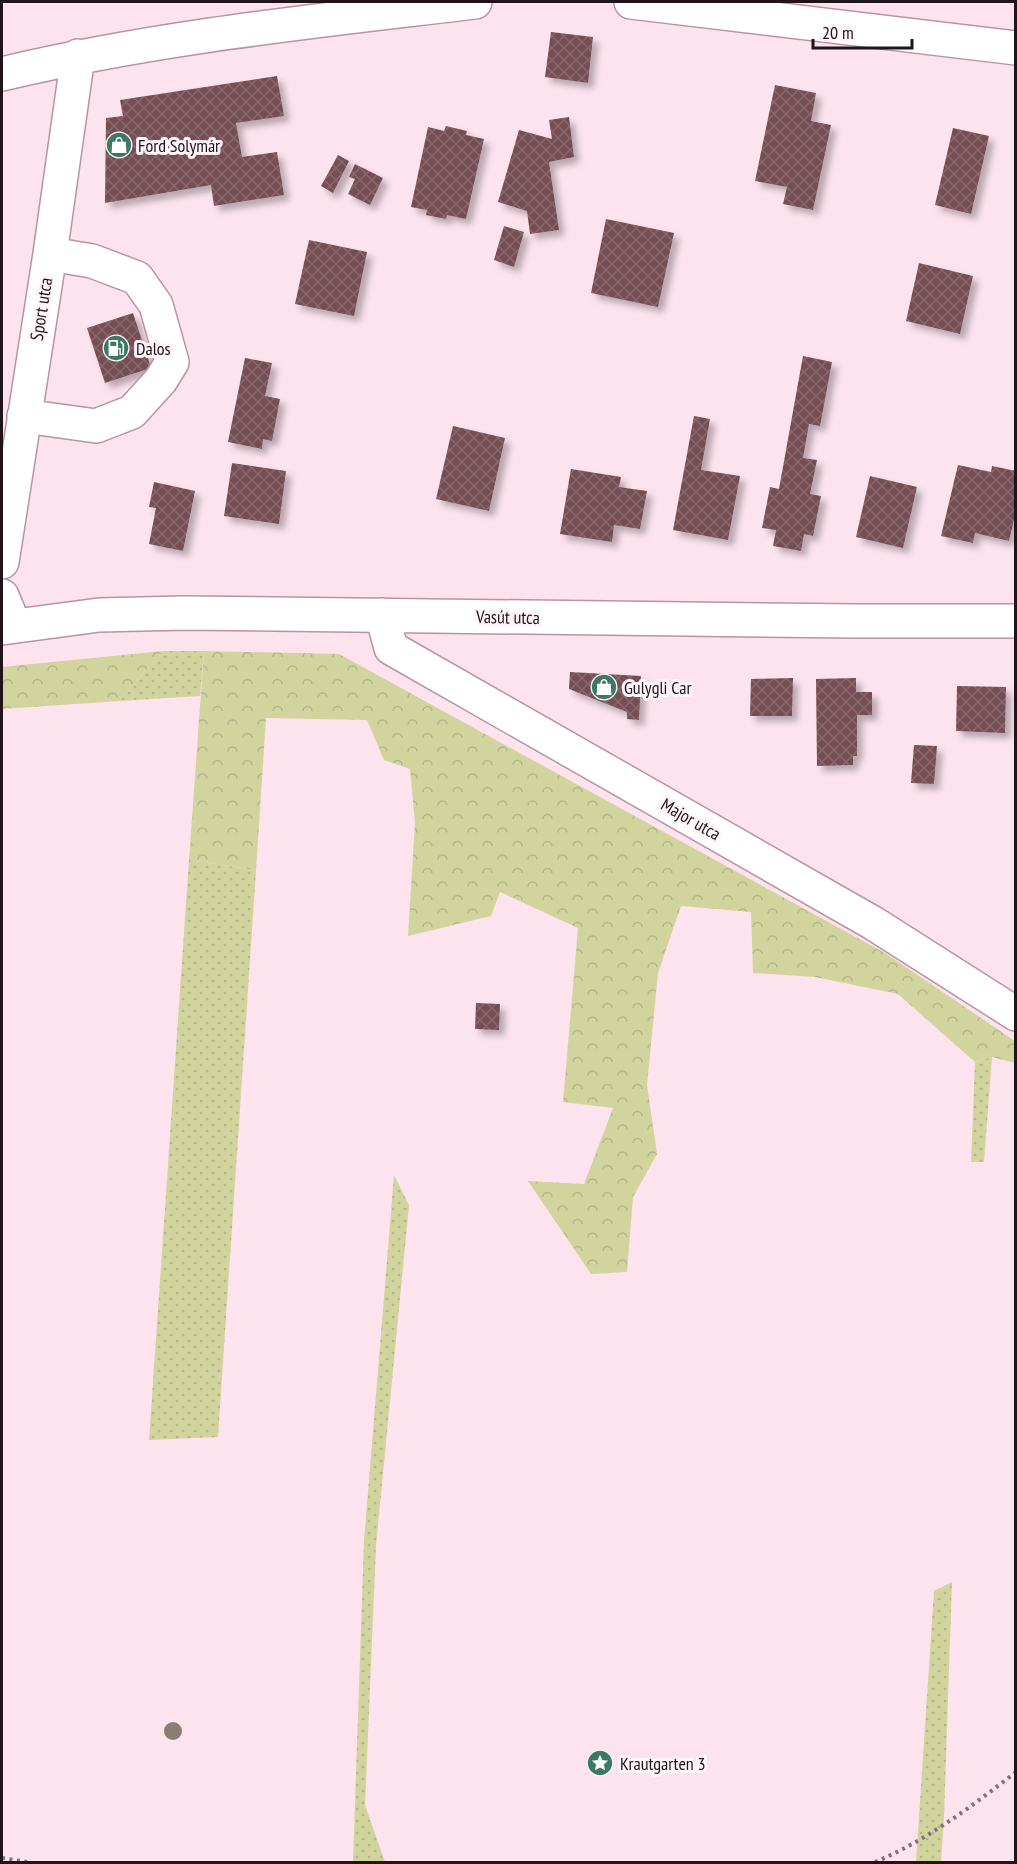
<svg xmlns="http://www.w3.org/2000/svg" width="1017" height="1864" viewBox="0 0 1017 1864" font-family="'PT Sans Narrow',sans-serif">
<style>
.grass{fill:url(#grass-dots)}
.forest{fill:url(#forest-crowns)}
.building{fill:url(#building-cross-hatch);filter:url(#shadow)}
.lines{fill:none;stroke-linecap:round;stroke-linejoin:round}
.minor-casing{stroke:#b993a4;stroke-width:36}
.path{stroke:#84727a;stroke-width:4;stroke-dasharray:3 4.5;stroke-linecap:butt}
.minor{stroke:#fff;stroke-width:33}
.tree{fill:#8a7e74}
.labels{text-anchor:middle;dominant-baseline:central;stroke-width:6;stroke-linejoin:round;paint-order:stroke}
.poi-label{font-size:18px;fill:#201319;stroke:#fef5f9;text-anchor:start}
.street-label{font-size:18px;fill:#201319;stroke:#fef5f9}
</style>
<defs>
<pattern id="grass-dots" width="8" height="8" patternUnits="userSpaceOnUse" patternTransform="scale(1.5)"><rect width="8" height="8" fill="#d2d49e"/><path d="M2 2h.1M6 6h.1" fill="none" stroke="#b4b588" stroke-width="1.8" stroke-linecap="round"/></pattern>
<pattern id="forest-crowns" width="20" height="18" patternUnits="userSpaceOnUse" patternTransform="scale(1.5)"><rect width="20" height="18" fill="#d2d49e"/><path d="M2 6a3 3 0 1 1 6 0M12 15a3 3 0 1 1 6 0" fill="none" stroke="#b4b588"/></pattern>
<pattern id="building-cross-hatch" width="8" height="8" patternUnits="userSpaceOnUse" patternTransform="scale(1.5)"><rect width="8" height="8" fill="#744e54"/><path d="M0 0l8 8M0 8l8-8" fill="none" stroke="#86686e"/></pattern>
<filter id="shadow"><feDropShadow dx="5.5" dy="5.5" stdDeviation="3" flood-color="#0004"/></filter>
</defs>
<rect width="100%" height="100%" fill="#fce3ee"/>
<path class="grass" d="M163,651H204L200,696L119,701Z
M189,860L256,870L218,1437L149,1440Z
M992,1057L984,1162H971L975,1062Z
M394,1175L409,1205L376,1546L365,1805L385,1862H353L364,1541Z
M952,1582L944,1817L941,1862H916L934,1591Z"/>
<path class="forest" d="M163,651L119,701L2,709V667Z
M204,651L339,654L885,953L1015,1041V1063L992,1057L975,1062L898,994L815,977L753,973L751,912L681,906L658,973L647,1085L657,1154L633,1197L627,1272L591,1274L528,1181L584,1184L613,1108L563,1102L578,928L500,892L491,916L408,936L415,823L410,769L384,760L367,720L266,718L256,870L189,860Z"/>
<path class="building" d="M551,32L593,37L588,83L545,77Z
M277,76L284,116L236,123L242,157L277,152L284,195L214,206L211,185L105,203L106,118L123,116L120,100Z
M775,85L816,93L811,121L831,125L813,210L783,204L787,187L755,181Z
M569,117L574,157L549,162L559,230L530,234L527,211L498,202L519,130L552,139L549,120Z
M446,126L467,131L466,135L484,139L466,219L447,215L446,219L426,215L427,210L411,207L428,127L444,131Z
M953,128L989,136L971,214L935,205Z
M338,155L349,161L333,193L321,186Z
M355,164L383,178L370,205L348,194L355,179L349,177Z
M606,219L674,233L658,307L591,293Z
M504,226L524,232L514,267L494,260Z
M309,240L367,252L354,316L295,304Z
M919,263L973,276L960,334L906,321Z
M133,313L151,368L105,383L87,328Z
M803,356L832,362L820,426L809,424L803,458L817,460L810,494L821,496L813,536L804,534L801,551L773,546L776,530L762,528L770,487L779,489Z
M245,358L272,363L265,396L280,399L272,441L263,439L262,449L228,442Z
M694,416L710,419L701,470L740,476L728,540L673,530Z
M453,426L505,438L489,511L436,499Z
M232,463L286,471L279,524L224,516Z
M958,465L991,472L992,466L1016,471V511L1009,541L975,533L973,543L941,536Z
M571,469L621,477L619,487L647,491L640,529L614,525L612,542L560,534Z
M870,476L917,487L903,548L856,537Z
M154,482L195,491L183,551L149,544L156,508L149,507Z
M570,672L641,676L639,720L627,719V712L569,689Z
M793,678L792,716H750L751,679Z
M856,678V692H872V715H857V756H853V765L817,766L816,679Z
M957,686L1006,687L1005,733L956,731Z
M914,745L937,746L934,784L911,783Z
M476,1003L500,1004L499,1030L475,1029Z"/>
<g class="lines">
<g class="minor-casing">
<path id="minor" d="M631,2L1016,48
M2,74C157,37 316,21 475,2
M24,416L96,426L132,412L161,380L172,362L156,305L137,278L92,261L50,254
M2,562L50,254L78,56
M2,596L14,625
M382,615L391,648L873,923L1016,1014
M2,628L99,615L184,613L856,621H1016"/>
</g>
<path class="path" d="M2,1858L27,1862
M875,1862C926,1841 972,1806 1016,1772"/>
<use href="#minor" class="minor"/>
</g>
<circle class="tree" cx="173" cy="1731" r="9"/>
<defs>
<g id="shop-disc" transform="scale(1.35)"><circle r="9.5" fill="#3c7964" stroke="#fef5f9"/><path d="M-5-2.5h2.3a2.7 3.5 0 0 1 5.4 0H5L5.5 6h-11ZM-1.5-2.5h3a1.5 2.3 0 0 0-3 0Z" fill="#fff"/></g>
<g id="fuel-disc" transform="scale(1.35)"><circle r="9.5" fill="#3c7964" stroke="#fef5f9"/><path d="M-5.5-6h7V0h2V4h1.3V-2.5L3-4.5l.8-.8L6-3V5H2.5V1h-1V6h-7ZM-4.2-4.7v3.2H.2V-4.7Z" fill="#fff"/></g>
<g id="sight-disc" transform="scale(1.35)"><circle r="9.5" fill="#3c7964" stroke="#fef5f9"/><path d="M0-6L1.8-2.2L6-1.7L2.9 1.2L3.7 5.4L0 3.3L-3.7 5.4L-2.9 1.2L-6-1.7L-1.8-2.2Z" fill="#fff"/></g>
</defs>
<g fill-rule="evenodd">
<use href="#shop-disc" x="119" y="145"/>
<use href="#fuel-disc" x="116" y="348"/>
<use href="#shop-disc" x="604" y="687"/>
<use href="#sight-disc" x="600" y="1763"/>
</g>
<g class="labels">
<g class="poi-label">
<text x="138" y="145">Ford Solymár</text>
<text x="136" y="348">Dalos</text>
<text x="624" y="687">Gulygli Car</text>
<text x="620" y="1763">Krautgarten 3</text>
</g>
<g class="street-label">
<text transform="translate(41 309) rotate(-81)">Sport utca</text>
<text transform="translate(508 617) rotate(1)">Vasút utca</text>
<text transform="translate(691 819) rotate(30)">Major utca</text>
</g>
</g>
<rect width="1017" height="1864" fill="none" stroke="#201319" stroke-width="6"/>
<path d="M813 39v9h99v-9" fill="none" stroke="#201319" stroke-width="3"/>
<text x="822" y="39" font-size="18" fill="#201319" stroke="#fef5f9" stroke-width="4.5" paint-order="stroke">20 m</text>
</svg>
